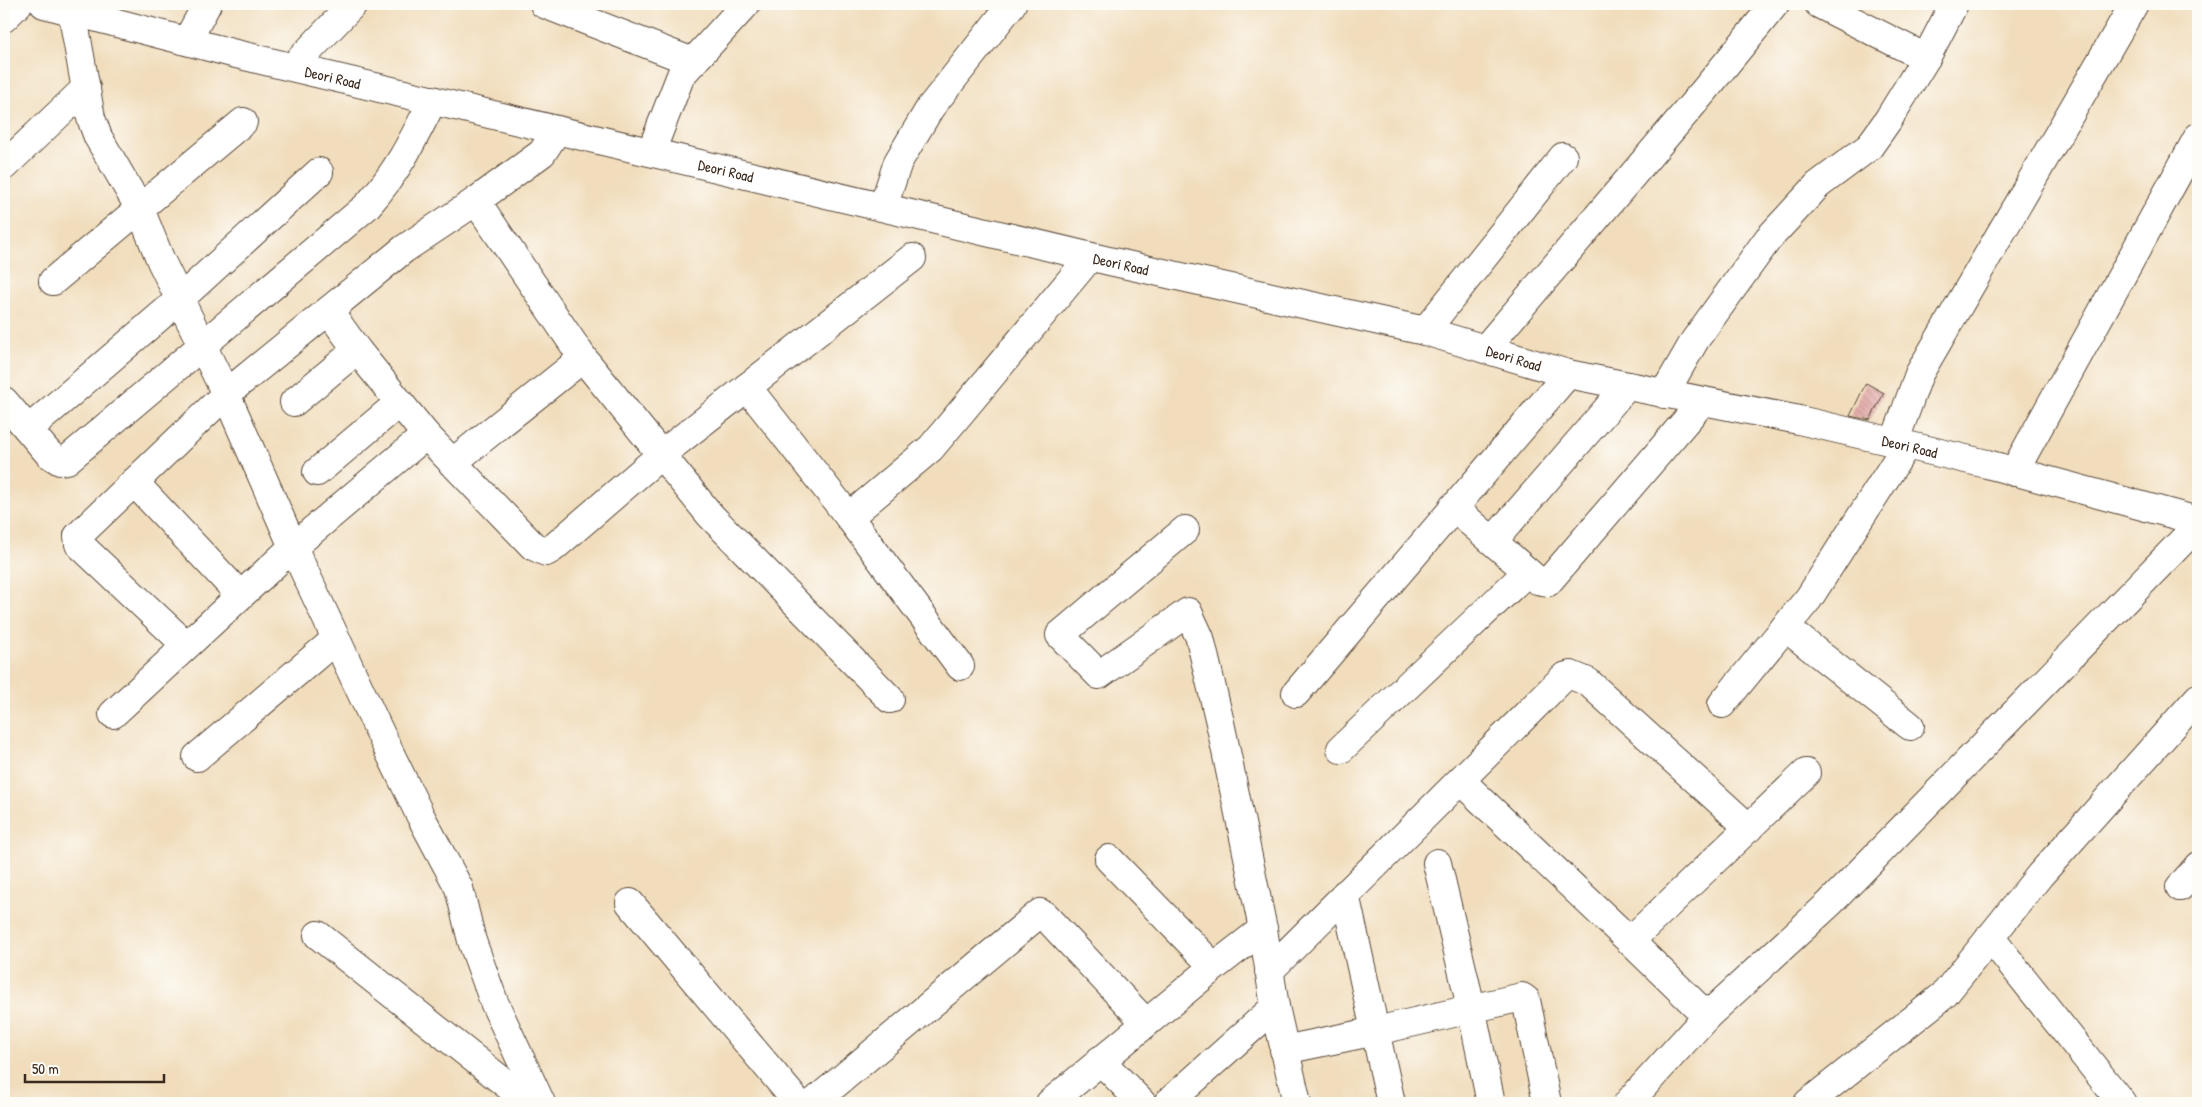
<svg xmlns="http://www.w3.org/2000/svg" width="2202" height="1107" viewBox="0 0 2202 1107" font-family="'Patrick Hand',sans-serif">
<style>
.building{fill:url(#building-back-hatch)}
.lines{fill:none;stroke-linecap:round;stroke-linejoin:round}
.minor-casing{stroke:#564536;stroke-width:30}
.minor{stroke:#fff;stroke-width:28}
.labels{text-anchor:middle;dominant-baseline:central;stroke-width:5;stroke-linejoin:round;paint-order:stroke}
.street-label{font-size:15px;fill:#3b2a1e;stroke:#fdfcf7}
</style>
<defs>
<pattern id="building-back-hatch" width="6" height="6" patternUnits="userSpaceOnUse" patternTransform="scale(1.25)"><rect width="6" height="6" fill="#e3aaa8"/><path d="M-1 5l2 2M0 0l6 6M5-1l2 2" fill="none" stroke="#b98b88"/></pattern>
</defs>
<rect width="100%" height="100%" fill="#fdfcf7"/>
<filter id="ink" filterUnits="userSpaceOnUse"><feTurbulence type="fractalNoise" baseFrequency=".02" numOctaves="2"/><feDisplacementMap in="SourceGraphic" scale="10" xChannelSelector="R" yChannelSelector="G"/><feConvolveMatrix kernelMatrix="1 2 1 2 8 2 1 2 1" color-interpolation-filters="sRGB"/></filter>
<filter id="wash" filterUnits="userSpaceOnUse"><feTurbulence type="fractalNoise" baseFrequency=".0096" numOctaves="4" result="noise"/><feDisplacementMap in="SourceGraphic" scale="20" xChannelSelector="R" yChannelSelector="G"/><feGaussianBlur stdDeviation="1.12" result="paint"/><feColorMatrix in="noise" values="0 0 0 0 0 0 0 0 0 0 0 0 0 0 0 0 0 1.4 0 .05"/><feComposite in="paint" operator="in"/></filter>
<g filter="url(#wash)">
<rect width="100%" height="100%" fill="#f1ddbc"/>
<g id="blocks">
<path class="building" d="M1866,383L1884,393L1870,420L1850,416Z"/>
</g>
</g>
<g filter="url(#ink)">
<use href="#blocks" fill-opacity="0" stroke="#564536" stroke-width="1"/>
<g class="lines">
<g class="minor-casing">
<g id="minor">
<path id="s1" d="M44,4L232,53L1109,261L1425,331L1568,374L1799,420L1987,464L2198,521"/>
<path d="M544,4L693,62"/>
<path d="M1819,4L1926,58"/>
<path d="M72,11L91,118L98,137L140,209L161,261L226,394L293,547L383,739L420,815L459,888L472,941L494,1002L541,1103"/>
<path d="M4,18L18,4"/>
<path d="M187,41L207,4"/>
<path d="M293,67L353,4"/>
<path d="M651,152L681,75L746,4"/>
<path d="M4,166L86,88"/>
<path d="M476,201L583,358L710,515L890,699"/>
<path d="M883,207L898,162L930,108L1012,4"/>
<path d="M53,281L243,122"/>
<path d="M329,311L357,350L426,435L533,546L546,552L553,548L662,454L912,258"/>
<path d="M1425,331L1563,157"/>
<path d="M1485,349L1704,91L1775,4"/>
<path d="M747,387L849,517L960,666"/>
<path d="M1664,394L1695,340L1768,239L1818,185L1869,147L1888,120L1926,58L1954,4"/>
<path d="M4,401L49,454L60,461L67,460L367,206C398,171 412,142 433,100"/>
<path d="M294,402L357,350"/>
<path d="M29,429L180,299L319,172"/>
<path d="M1894,443L1919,374L2134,4"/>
<path d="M452,463L583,358"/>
<path d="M317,472L399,403"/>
<path d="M2014,472L2198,137"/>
<path d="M134,482L240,595"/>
<path d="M1453,507L1537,580L1548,582L1703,401"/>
<path d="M849,517L931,448L1090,257"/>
<path d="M1185,530L1060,635L1099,675L1188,612L1200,638L1221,727L1263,929L1275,1007L1297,1103"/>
<path d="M1493,541L1627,386"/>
<path d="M1785,627L1910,726"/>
<path d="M186,645L79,544L78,536L226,394L404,249L476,201L542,153L557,130"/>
<path d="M1296,693L1568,374"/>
<path d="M1722,704L1809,598L1906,446"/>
<path d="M113,714L293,547L426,435"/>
<path d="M1341,749L1527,572"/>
<path d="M197,757L336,639"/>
<path d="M1461,781L1630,941L1707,1016"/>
<path d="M1109,859L1214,967"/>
<path d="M1437,863L1471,1007L1491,1103"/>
<path d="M2180,887L2198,866"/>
<path d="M1345,894L1391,1103"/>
<path d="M630,903L798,1103"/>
<path d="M318,935L530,1103"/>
<path d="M1990,937L2122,1103"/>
<path d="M1630,941L1806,773"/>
<path d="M1269,971L1564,677L1571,675L1588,682L1749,828"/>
<path d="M1284,1050L1376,1031L1522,997L1526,1000L1547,1103"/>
<path d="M1100,1060L1142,1103"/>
<path d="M813,1103L1040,913L1044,915L1146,1023"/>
<path d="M1050,1103L1214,967L1263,929"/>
<path d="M1168,1103L1275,1007"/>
<path d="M1628,1103L1707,1016L1830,903L2198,525"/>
<path d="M1808,1103L1944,995L2040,875L2198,698"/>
</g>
</g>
<use href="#minor" class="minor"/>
</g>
</g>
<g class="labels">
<g class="street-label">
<text stroke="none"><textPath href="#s1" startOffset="298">Deori Road</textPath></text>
<text stroke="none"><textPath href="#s1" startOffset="702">Deori Road</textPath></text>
<text stroke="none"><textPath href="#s1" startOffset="1108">Deori Road</textPath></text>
<text stroke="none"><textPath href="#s1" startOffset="1512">Deori Road</textPath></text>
<text stroke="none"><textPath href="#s1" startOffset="1918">Deori Road</textPath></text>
</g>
</g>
<rect width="2202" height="1107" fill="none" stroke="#fdfcf7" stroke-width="20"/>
<path d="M25 1074v8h139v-8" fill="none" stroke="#3b2a1e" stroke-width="2.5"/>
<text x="32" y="1074" font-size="15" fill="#3b2a1e" stroke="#fdfcf7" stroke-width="4" paint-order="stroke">50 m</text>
</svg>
